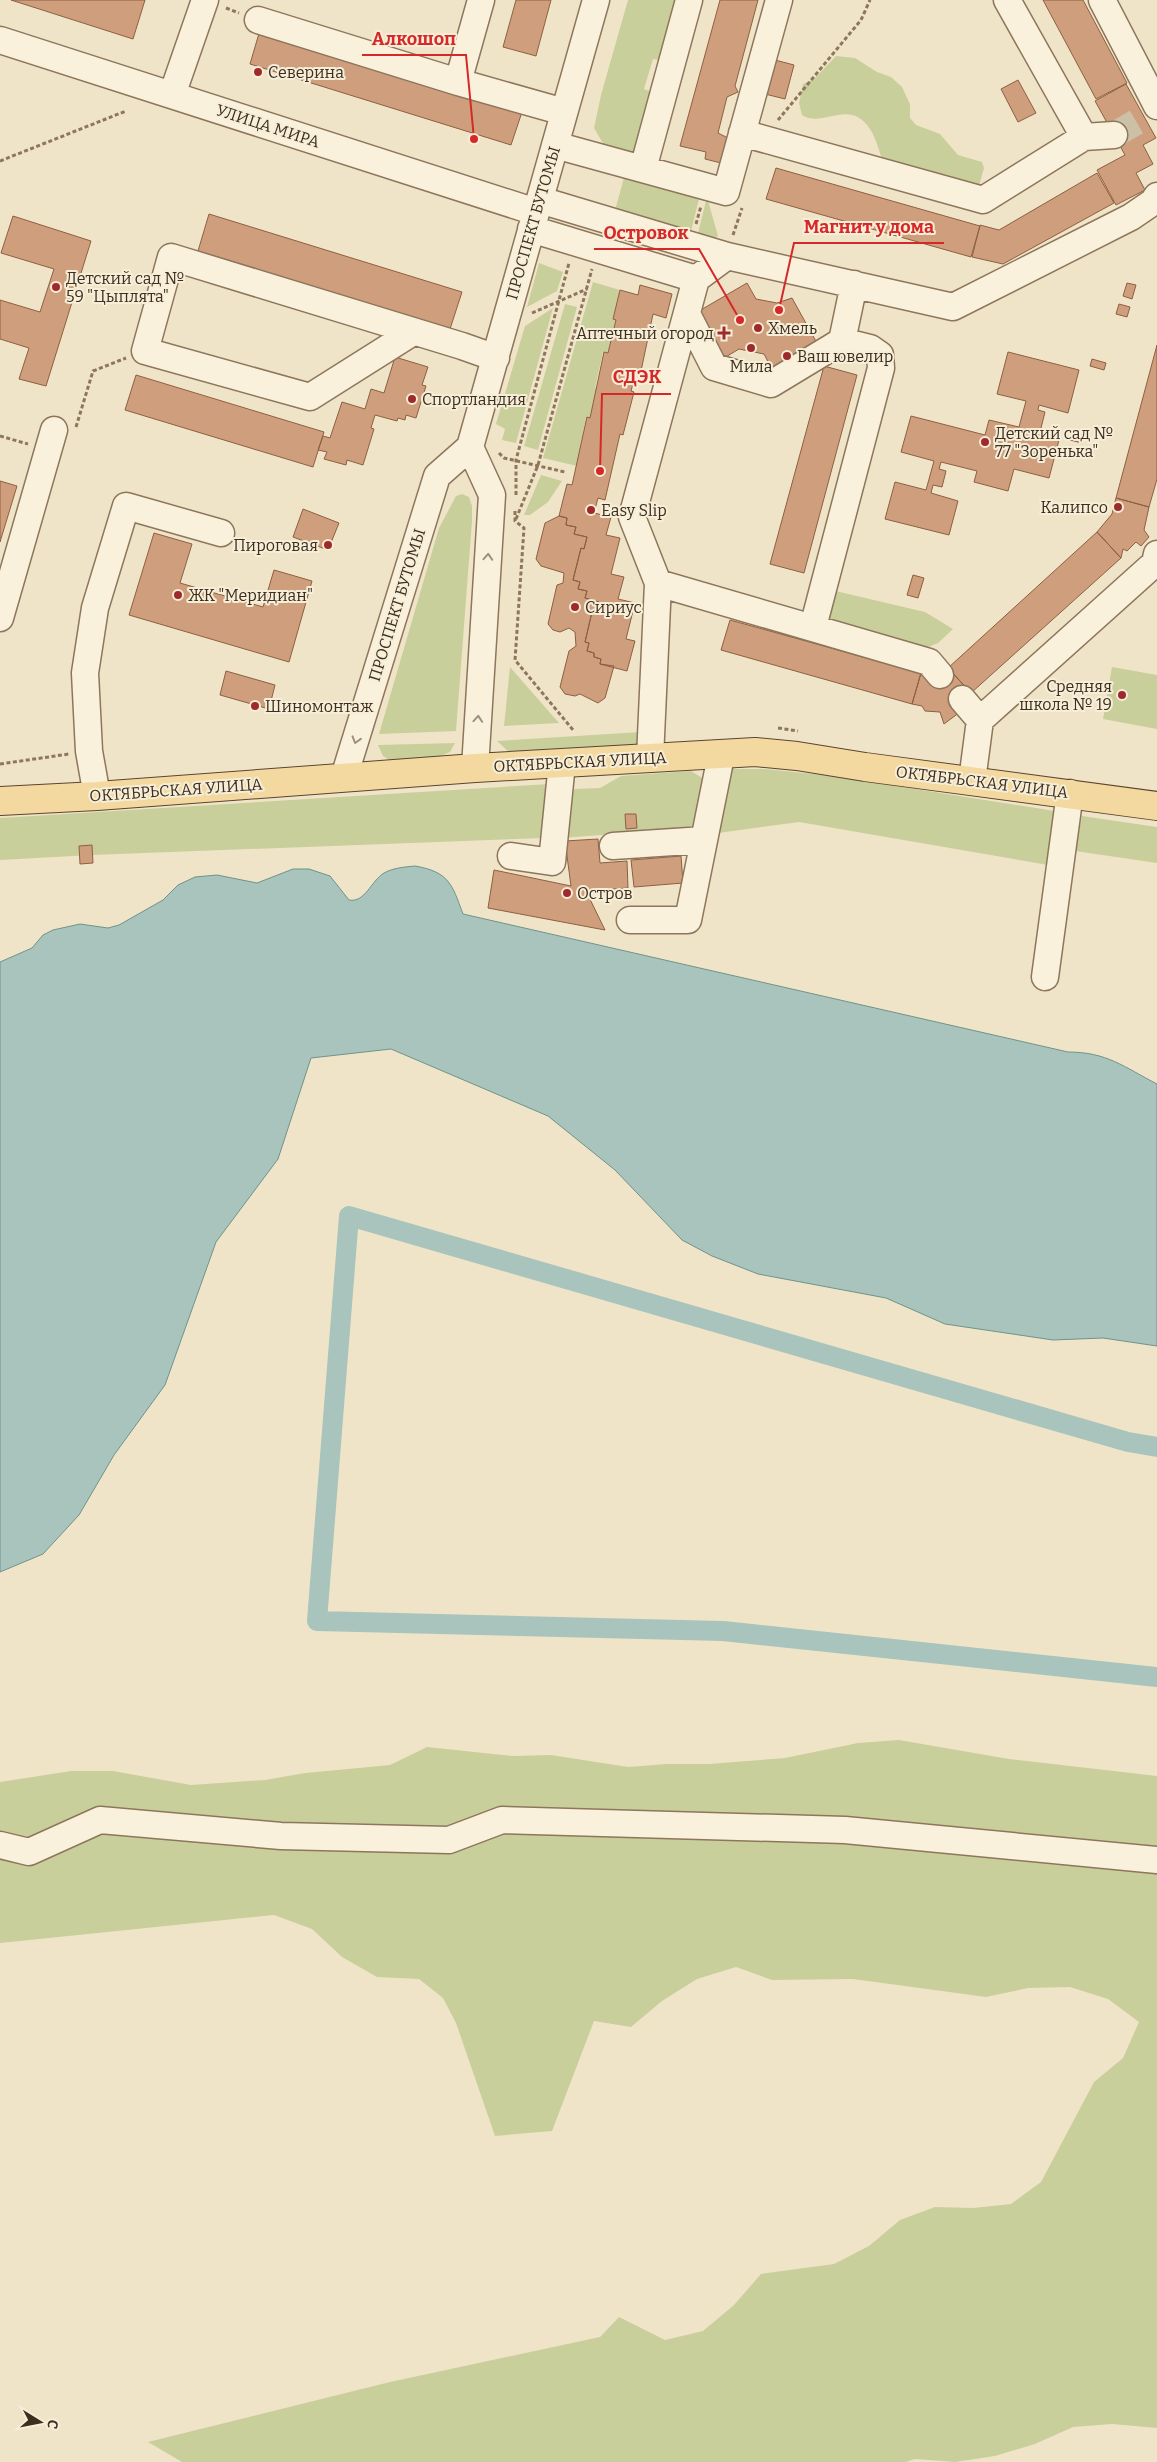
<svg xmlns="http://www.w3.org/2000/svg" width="1157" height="2462" viewBox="0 0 1157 2462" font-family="Bitter,serif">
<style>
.green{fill:#c9cf9b}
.water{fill:#a9c4bc;stroke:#6f938a}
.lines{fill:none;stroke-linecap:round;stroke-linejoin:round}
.canal{stroke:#a9c4bc;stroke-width:20}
.building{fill:#cf9f7d;stroke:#8d5f41}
.minor-tunnel{stroke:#ccc0a6;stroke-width:26;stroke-dasharray:26 13;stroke-linecap:butt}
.minor-casing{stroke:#8d765c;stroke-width:29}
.major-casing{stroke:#5b4430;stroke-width:30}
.path{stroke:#8d765c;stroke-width:3;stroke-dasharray:4 2.5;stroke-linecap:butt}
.minor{stroke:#faf1dc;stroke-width:26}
.major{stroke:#f3d9a0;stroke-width:28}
.oneway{stroke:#9c907e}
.poi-dot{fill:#9e2a2b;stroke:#f7eed8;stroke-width:2}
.labels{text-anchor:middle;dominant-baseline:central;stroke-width:4;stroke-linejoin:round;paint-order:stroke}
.poi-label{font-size:16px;fill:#3d2e20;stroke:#f7eed8;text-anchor:start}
.street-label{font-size:16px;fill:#3d2e20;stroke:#f7eed8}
.leader{fill:none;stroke:#d62828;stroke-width:2}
.callout-dot{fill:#d62828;stroke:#f7eed8;stroke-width:2}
.callout-label{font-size:18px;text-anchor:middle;font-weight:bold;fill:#d62828;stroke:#f7eed8;stroke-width:4;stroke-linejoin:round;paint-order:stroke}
</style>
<rect width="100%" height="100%" fill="#f0e4c8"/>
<path class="green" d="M628,0H678L660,60L653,59L644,89L652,92L637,154L604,145L594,128L601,95Z
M836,56L855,58L877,72L891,77L902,87L910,104V118L916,125L940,134L958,155L982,162L984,168L978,190L883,162C879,151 876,138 870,129C849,97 823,129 802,115L799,103L803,84L814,79Z
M625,174L700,195L690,235L614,214Z
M707,197L718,236L711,241L697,237Z
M539,263L563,272L557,291L527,307Z
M593,282L620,290L613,319L616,320L608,353L603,352L595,388L598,389L590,418H586L577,466L543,458Z
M565,304L577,307L538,450L524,446Z
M553,308L516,443L502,440L505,429L496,424L525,326Z
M541,475L562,481L548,502L530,515H524Z
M462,494L469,497L472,506V521L456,731L379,734L439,528L456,496Z
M827,589L925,612L953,629L938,643L926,648L831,622L825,615Z
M510,667L559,723L504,726Z
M1112,667L1157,675V729L1103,719Z
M641,732V746L511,754L497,741Z
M455,743L450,752L437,758L392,762L383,756L378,745Z
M733,769H766L833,776L1055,811L1048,865L799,822L718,833L725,779Z
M691,771L704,779L697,828L561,838L564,801L575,789L600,788L621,776Z
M550,784L542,838L92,855L0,860V818Z
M1082,816L1157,827V863L1075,851Z
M899,1740L1009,1759L1157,1776V2428L1112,2424L1073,2427L1035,2444L995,2456L955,2462L915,2459L906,2462H182L148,2442L390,2382L600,2337L619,2317L665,2340L703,2331L734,2305L761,2274L834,2264L869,2246L900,2220L935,2207L973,2208L1011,2204L1041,2182L1094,2082L1123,2058L1139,2022L1108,1999L1070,1987L1028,1988L986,1997L853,1979L772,1980L736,1967L697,1979L662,2001L631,2027L594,2021L552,2131L495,2136L456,2023L443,1998L419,1979L377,1977L342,1957L312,1929L274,1915L0,1943V1782L71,1771H113L191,1785L265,1780L305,1773L390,1765L427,1747L513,1756L551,1755L628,1767L667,1764H709L785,1758L858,1743Z"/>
<path class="water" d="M415,866C449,872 452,884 463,914L1068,1052C1107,1052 1124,1067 1157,1084V1346L1103,1338L1053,1340L945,1324L886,1298L758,1274L712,1256L682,1240L615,1170L548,1116L391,1049L311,1058L278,1159L216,1242L165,1385L114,1455L79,1515L43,1554L0,1572V962L32,948L43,935L53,930L80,924L108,928L119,925L163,900L178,885L195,877L217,875L257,883L293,869H309L330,876L349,900C365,903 371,881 384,873C393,868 404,867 415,866Z"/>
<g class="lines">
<path class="canal" d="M1157,1447L1128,1442L349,1216L317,1621L723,1631L1157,1677"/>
</g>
<path class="building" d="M11,0H145L133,39Z
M516,0H551L536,56L503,47Z
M720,0H758L735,86L738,92L727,97L718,133L728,138L721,163L705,159L706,152L680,146Z
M1043,0H1083L1127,83L1096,99Z
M260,30L522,112L511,145L250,64Z
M775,60L794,65L785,99L765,94Z
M1018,80L1036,113L1018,122L1001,89Z
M1126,84L1156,138L1143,145L1153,164L1136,173L1145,190L1116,205L1097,170L1125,155L1095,101Z
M776,168L980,226L971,257L766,199Z
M1097,173L1114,203L1003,264L972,257L980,225L999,230Z
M209,214L462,292L450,329L198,251Z
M13,216L91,241L46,386L19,379L29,348L0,339V300L40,312L54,269L1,253Z
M747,283L756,299L777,303L792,298L818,345L774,373L764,354L739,349L724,358L699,311Z
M1127,283L1136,285L1132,299L1123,296Z
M640,285L672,294L666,318L653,314L641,371L637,370L631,391L634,392L623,435L620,434L605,500L598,498L594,513L611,517L606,535L620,538L611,574L624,577L618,599L635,603L626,639L635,641L627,671L600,664L601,659L594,657V653L587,651L589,643L585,642L592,612L596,614L599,602L585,598L587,591L578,589L580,582L573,580L581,548L584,549L587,537L574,534L576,527L566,525L567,518L559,516L567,484L572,485L587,417L590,418L604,352L608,353L616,320L613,319L620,290L638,295Z
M1119,304L1130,307L1127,317L1116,314Z
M1157,345V479L1149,507L1116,498Z
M1008,352L1079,370L1068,413L1039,405L1038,410L1045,412L1040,432L1030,430L1029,432L1059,440L1049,478L1014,469L1008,491L974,482L977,471L941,462L939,469L946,471L942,487L933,485L931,493L958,501L949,535L885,519L895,482L926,490L934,461L901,452L911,416L985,435L989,420L1019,427L1026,401L997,394Z
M395,357L428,367L422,385L426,386L416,418L406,415L405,420L398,418L397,421L375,415L371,428L374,429L363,465L347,460L346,465L324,459L327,452L318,450L323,436L330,438L342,402L365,409L371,389L384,393Z
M1092,359L1106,363L1104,370L1090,366Z
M824,366L857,375L804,573L770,564Z
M136,375L324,432L313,467L125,410Z
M1072,432L1084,435L1082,443L1070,440Z
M0,481L17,486L0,542Z
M1116,498L1149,507L1144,530L1149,537L1141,546L1136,542L1127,551L1123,549L1121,558L1097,532L1112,514Z
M303,509L339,523L328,550L293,537Z
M559,516L567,518L566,525L576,527L574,534L587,537L584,549L581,548L573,580L580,582L578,589L587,591L585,598L599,602L596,614L592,612L585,642L589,643L587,651L594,653V657L601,659L600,664L614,666L605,698L598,703L580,694L575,696L565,694L560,687L569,651L576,646L575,632L569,628L560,632L553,630L548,624L557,585L563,583L564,573L541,566L536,559L545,523Z
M1097,532L1121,558L971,693L948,668Z
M154,533L192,544L180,583L263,607L274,570L312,581L289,662L129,615Z
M913,575L924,578L918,598L907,595Z
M730,620L921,673L912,704L721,650Z
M948,668L971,693L964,709L944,724L940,712L925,711L922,706L912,704L921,673L937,677Z
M226,671L275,685L269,709L220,695Z
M625,814H636L637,828L626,829Z
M598,839L600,863L627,861L628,888L586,891L605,930L488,908L494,870L571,886L565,841Z
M92,845L93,863L80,864L79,846Z
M681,856L683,883L634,887L631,860Z"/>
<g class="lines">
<path class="minor-tunnel" d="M1114,135L1145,117"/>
<g class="minor-casing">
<path id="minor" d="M481,0L458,82L564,112
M1007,0L1084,137
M1102,0L1157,106
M258,20L458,82
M0,40L536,212
M172,95L205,0
M742,133L983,200L1084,137L1114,135
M555,145L726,192L779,0
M643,169L689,0
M540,200L727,256L953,307L1131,217L1153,202L1157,196
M531,229L696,279
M687,314L714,367L771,384L842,341L854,284
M413,332L310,397L145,351L171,257L462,346L496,358
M470,447L492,495L475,768
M658,583L929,662L940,675
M0,618L54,430
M813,627L881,368L880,355L870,348L842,341
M962,699L980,720
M650,758L658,583L632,517L696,279L727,256
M344,777L437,476L470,447L596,0
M972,781L980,720L1155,563L1157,554
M97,796L89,751L85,673L95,608L126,506L221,533
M613,846L704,840
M511,856L552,862L562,763
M630,920H688L721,756
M1045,977L1070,793
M0,1845L29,1852L100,1820L281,1836L449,1840L502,1820L845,1830L1157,1860"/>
</g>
<g class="major-casing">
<path id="major" d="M0,801L97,796L475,768L755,752L797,756L865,767L1157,806"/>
</g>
<path class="path" d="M226,8L239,13
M778,120L861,20L870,0
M0,161L126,111
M696,224L701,206
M733,235L742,208
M532,313L587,289
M76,427L93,371L126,358
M0,436L28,444
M499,453L504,458L565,472
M516,495V460L569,263
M515,511V521L524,528L515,660L573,730
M516,519L538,465L592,269
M778,728L798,731
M0,764L69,754"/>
<use href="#minor" class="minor"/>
<use href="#major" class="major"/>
</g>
<defs><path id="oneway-chevron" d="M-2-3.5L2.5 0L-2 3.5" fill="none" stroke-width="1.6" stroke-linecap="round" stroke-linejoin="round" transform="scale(1.25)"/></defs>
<g class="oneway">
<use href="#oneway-chevron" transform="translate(488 557) rotate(-86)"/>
<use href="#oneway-chevron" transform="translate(478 719) rotate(-86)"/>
<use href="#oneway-chevron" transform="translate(356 740) rotate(107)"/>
</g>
<g class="poi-dot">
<circle cx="258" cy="72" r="5"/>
<circle cx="56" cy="287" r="5"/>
<circle cx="758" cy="328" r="5"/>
<path d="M721.5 325.5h5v5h5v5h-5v5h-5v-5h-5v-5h5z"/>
<circle cx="751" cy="348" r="5"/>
<circle cx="787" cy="356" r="5"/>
<circle cx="412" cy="399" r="5"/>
<circle cx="985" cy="442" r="5"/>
<circle cx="1118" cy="507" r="5"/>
<circle cx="591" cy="510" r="5"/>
<circle cx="328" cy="545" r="5"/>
<circle cx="178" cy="595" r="5"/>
<circle cx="575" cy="607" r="5"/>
<circle cx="1122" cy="695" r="5"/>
<circle cx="255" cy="706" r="5"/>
<circle cx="567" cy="893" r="5"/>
</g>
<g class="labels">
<g class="poi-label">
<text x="268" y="72">Северина</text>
<text x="66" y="278">Детский сад №<tspan x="66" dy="18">59 "Цыплята"</tspan></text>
<text x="768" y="328">Хмель</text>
<text x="714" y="333" text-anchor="end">Аптечный огород</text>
<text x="797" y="356">Ваш ювелир</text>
<text x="751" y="366" text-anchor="middle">Мила</text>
<text x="422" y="399">Спортландия</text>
<text x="995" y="433">Детский сад №<tspan x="995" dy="18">77 "Зоренька"</tspan></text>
<text x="1108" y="507" text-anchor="end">Калипсо</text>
<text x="601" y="510">Easy Slip</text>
<text x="318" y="545" text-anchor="end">Пироговая</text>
<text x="188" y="595">ЖК "Меридиан"</text>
<text x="585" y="607">Сириус</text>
<text x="1112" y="686" text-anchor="end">Средняя<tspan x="1112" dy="18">школа № 19</tspan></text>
<text x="265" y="706">Шиномонтаж</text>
<text x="577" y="893">Остров</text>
</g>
<g class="street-label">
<text transform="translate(268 126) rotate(18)">УЛИЦА МИРА</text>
<text transform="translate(533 223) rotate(-74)">ПРОСПЕКТ БУТОМЫ</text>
<text transform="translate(397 605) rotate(-73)">ПРОСПЕКТ БУТОМЫ</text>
<text transform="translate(580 762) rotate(-3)">ОКТЯБРЬСКАЯ УЛИЦА</text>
<text transform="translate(982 782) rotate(7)">ОКТЯБРЬСКАЯ УЛИЦА</text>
<text transform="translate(176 790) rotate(-4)">ОКТЯБРЬСКАЯ УЛИЦА</text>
</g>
</g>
<path class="leader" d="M474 139L466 55H362M779 310L794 243H944M740 320L699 249H594M600 471L602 394H671"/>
<g class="callout-dot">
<circle cx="474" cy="139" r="5"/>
<circle cx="779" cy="310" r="5"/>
<circle cx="740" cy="320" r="5"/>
<circle cx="600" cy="471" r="5"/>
</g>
<g class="callout-label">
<text x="414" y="45">Алкошоп</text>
<text x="869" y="233">Магнит у дома</text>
<text x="646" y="239">Островок</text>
<text x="637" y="383">СДЭК</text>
</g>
<g transform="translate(40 2422) rotate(100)" stroke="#f7eed8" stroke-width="4" paint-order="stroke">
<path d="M0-4L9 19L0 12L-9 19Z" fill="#3d2e20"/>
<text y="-8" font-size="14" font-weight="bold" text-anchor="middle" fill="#3d2e20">С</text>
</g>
</svg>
